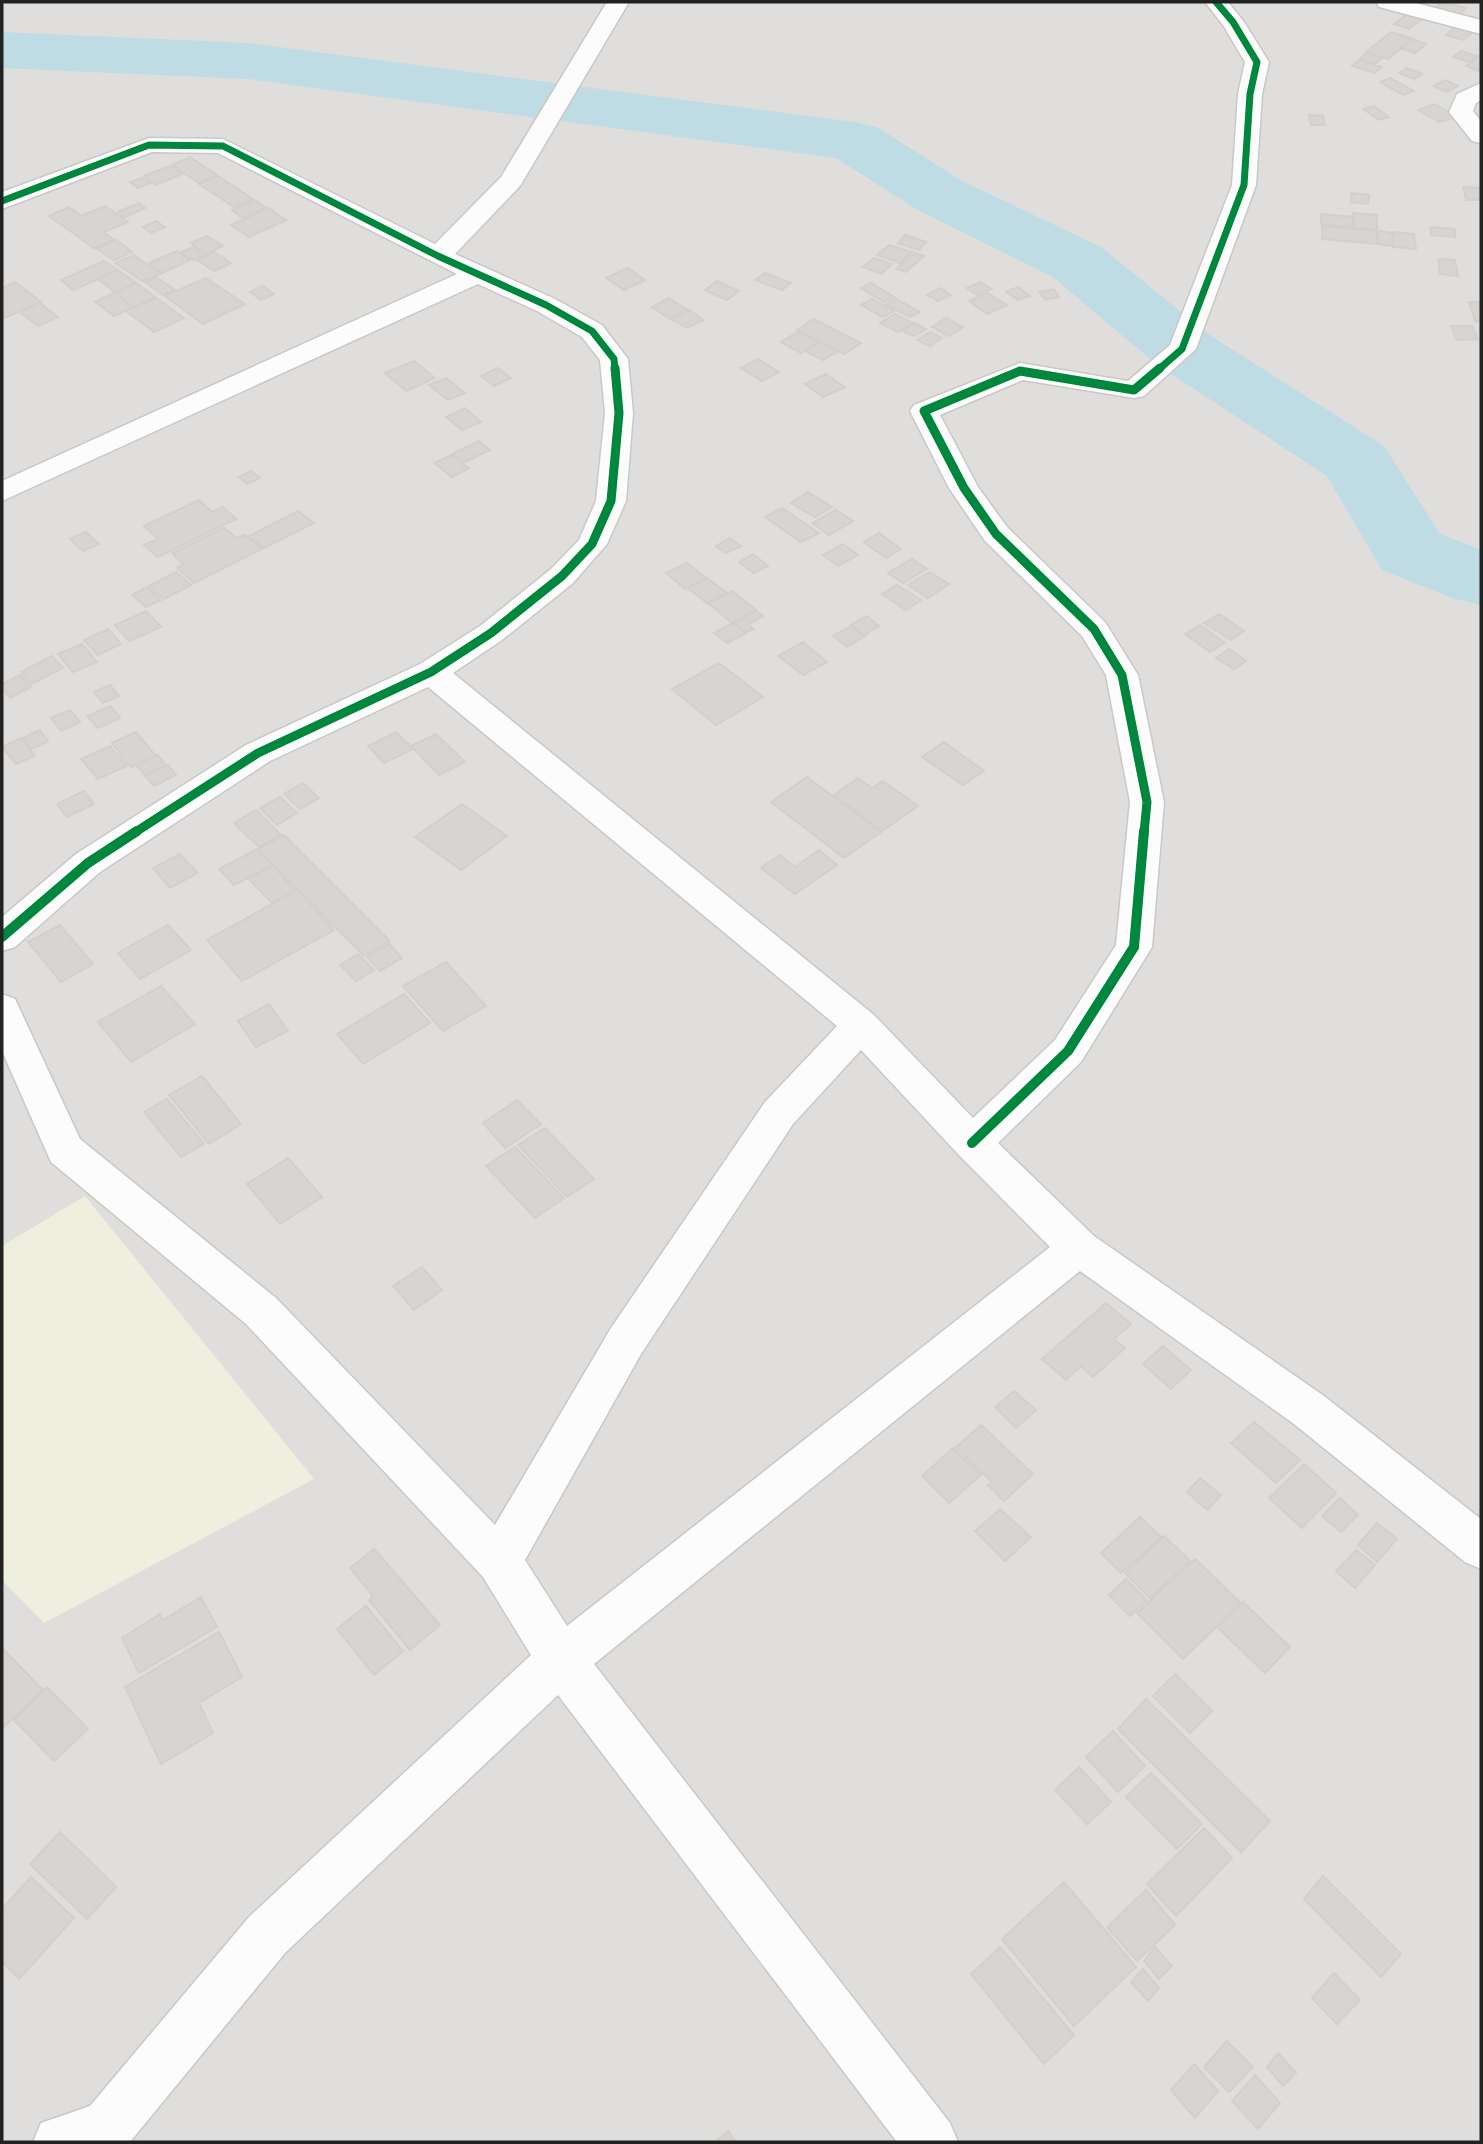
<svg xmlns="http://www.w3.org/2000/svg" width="1483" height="2144" viewBox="0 0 1483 2144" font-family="Rubik,sans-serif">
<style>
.residential{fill:#dfdedc}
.farmland{fill:#efefdf}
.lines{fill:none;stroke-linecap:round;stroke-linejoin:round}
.river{fill:#bfdbe3;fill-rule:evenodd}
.building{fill:#d7d4d2;stroke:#d3d0cc;stroke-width:2}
.minor-casing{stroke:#c9c8c7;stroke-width:3}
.minor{fill:#fdfcfc;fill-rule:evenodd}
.cycleway-far2-casing{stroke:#fff;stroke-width:10}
.cycleway-far1-casing{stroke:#fff;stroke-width:12}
.cycleway-casing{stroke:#fff;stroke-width:15}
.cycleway-far2{stroke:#00873e;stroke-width:7}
.cycleway-far1{stroke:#00873e;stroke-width:9}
.cycleway{stroke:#00873e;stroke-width:10}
</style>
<rect width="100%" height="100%" fill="#f0eeeb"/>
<path class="residential" d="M2,2H1481V2142H2Z"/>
<path class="farmland" d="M85,1196L314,1479L44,1623L2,1580V1246Z"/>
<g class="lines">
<path class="river" d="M2,32L248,43L854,122L877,127L962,181L1101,247L1208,334L1384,446L1440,534L1481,550V605L1452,598L1382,570L1327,476L1156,364L1053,277L916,209L836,158L248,79L2,68Z"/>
</g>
<path class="building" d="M1441,2L1466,8L1460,14L1435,8Z
M1410,12L1425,17L1409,29L1394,24Z
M1457,26L1474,31L1463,40L1446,35Z
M1391,32L1413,39L1388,59L1366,52Z
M1412,39L1426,44L1415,53L1401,48Z
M1461,51L1477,56L1469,62L1453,57Z
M1367,53L1382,58L1375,64L1360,59Z
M1478,56L1481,57L1479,71L1466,66Z
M1360,60L1382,67L1374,73L1352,66Z
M1407,68L1422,74L1414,79L1399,73Z
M1390,78L1414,91L1403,95L1380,82Z
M1445,80L1458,86L1447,92L1433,86Z
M1435,104L1456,117L1439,122L1418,110Z
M1374,106L1389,117L1379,120L1363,109Z
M1309,115L1323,116L1325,125H1311Z
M190,157L217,175L199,183L172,165Z
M169,166L182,174L156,185L144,176Z
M218,176L253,199L234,207L199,184Z
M142,178L150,183L138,188L130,182Z
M1463,187L1481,188V200H1466Z
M1352,193L1369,195L1368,204L1351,202Z
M255,200L266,208L243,218L232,210Z
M139,203L145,208L125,217L118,212Z
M105,206L128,222L104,232L114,240L94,248L49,216L69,207L81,216Z
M269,208L286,220L249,237L231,225Z
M1353,213L1377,215V230L1354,228Z
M1321,214L1353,217V227L1321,224Z
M156,221L165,227L151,233L143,227Z
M1322,226L1377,231V244L1322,239Z
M1430,227L1455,229V237L1431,235Z
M1378,231L1392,233L1393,246L1378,244Z
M1393,232L1414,234L1416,249L1393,247Z
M905,235L926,242L919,250L898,243Z
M207,236L223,246L206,254L191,243Z
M116,240L132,252L114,260L97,249Z
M889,245L912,252L900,263L877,255Z
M193,247L204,255L193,260L182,252Z
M177,251L190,260L162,273L149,263Z
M214,252L231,263L214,271L197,260Z
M915,253L924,256L906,272L896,269Z
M134,255L160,274L142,281L116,263Z
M874,258L892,264L881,274L863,267Z
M1438,259L1455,260L1458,276L1440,274Z
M104,261L118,270L73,290L61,280Z
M628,268L645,280L624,290L606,278Z
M118,270L136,283L115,292L98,279Z
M765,273L791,283L782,290L755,280Z
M156,277L175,290L163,295L145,282Z
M206,278L245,304L203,324L165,296Z
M717,281L739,291L727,300L705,290Z
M15,282L41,302L2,319V288Z
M981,282L991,289L977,295L967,288Z
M136,283L155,297L134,307L115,293Z
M871,283L894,297L884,302L861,288Z
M263,286L274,294L261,300L250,292Z
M1018,287L1030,296L1018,300L1006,292Z
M941,288L951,295L938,301L927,295Z
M1054,289L1059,297L1045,300L1039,292Z
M114,293L133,307L114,316L95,302Z
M988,293L1007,305L987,314L969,301Z
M156,298L184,318L154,332L126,311Z
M669,298L688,310L670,319L652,307Z
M872,299L894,311L883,317L861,305Z
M896,299L920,312L910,317L886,304Z
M1469,302H1481V322L1475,321Z
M40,303L58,317L38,326L20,312Z
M689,310L704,320L687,328L671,319Z
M895,314L913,323L898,332L880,323Z
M946,318L963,327L949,336L932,327Z
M814,319L861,343L844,354L797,330Z
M914,323L926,329L914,336L902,331Z
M1451,326H1472L1478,339L1457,340Z
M798,332L819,342L801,353L781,342Z
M930,332L942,338L930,346L917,340Z
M821,342L838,351L823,360L805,351Z
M758,359L779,372L762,381L741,368Z
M414,361L435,378L406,391L385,373Z
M498,368L511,378L494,386L481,376Z
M826,374L845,387L823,397L805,384Z
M446,378L465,393L448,400L429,385Z
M465,408L481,422L462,430L446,417Z
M479,441L490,450L463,463L452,454Z
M452,455L469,468L452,477L434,463Z
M251,471L260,478L247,484L239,477Z
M808,492L832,507L815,517L791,503Z
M199,500L212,512L223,507L236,519L158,557L144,545L158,539L144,526Z
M782,508L819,533L801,542L765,517Z
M836,510L853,521L829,535L812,523Z
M298,511L314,523L264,548L249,536Z
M224,528L237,538L245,535L262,549L194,583L177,568L184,565L172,553Z
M86,532L99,544L83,551L70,539Z
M879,533L901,549L886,558L864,542Z
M730,538L741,546L726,553L716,546Z
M843,544L858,555L838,566L823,555Z
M753,554L768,566L754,573L739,562Z
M912,559L927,569L903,583L888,573Z
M687,563L706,578L685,589L666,573Z
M176,572L191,585L164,599L149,586Z
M930,572L949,584L928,598L908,585Z
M707,578L727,593L707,603L688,588Z
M897,585L921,600L906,610L882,594Z
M147,587L161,600L146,607L132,595Z
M732,591L756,610L732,623L709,604Z
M146,611L161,627L129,641L115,625Z
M756,611L763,616L751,623L744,617Z
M1219,614L1244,631L1231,640L1204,623Z
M867,616L879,626L864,635L851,625Z
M742,619L754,629L746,632L734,622Z
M733,623L746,633L727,643L714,633Z
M1200,625L1225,643L1210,652L1185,634Z
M851,626L865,636L847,647L833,636Z
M108,629L121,644L98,655L84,640Z
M803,642L827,662L803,675L778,656Z
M82,644L97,662L73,672L58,654Z
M1229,649L1246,661L1234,669L1216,658Z
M52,656L63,668L32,684L21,672Z
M719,663L763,697L716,725L672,689Z
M20,675L31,687L10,698L2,688V684Z
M110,685L119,696L103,703L94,692Z
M110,706L120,718L98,728L87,716Z
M70,710L80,722L61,731L51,718Z
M40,730L48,741L31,749L23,738Z
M136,732L156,756L131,767L112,743Z
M396,732L413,749L384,763L368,746Z
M436,734L465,762L439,775L411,746Z
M21,738L35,756L16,764L2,747Z
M944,742L984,771L963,785L922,757Z
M110,746L127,766L98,779L81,759Z
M158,755L166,765L145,775L136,765Z
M168,765L176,775L154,786L145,776Z
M807,777L881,832L844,858L771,802Z
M858,778L872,788L883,781L918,806L882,831L834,795Z
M303,783L319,798L300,809L284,794Z
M84,791L94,804L67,817L57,804Z
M280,797L297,813L277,825L260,808Z
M462,804L507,836L461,870L415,837Z
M256,810L281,835L259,847L234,823Z
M284,835L390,941L364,956L258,850Z
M257,849L273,865L234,885L219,869Z
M819,850L837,865L795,894L761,868L780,855L795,867Z
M180,854L198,873L170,888L153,868Z
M273,866L295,891L272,903L249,879Z
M297,890L334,930L242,981L207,940Z
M60,925L93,964L61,982L28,942Z
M168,925L191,950L140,979L118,953Z
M389,944L402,958L380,971L367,957Z
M358,954L374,970L356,981L340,965Z
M446,962L486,1006L443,1031L403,986Z
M161,986L195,1024L131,1062L98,1022Z
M404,994L430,1023L363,1064L337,1034Z
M269,1004L288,1031L256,1047L238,1021Z
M202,1076L241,1124L209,1144L169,1095Z
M167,1099L204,1144L181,1157L144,1112Z
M517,1100L541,1124L505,1148L483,1123Z
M545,1128L594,1179L567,1197L518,1145Z
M515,1147L564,1198L535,1218L486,1166Z
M288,1158L322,1197L280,1224L247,1184Z
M422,1267L442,1290L414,1310L393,1286Z
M1106,1303L1131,1324L1114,1339L1125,1348L1093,1377L1081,1366L1066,1380L1042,1359Z
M1163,1346L1191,1370L1171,1389L1143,1364Z
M1014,1391L1036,1410L1016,1428L995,1407Z
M1254,1422L1300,1460L1276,1483L1231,1443Z
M981,1425L1033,1474L1004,1501L988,1485L992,1482L956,1447Z
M953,1448L981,1475L949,1503L922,1476Z
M1304,1464L1336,1493L1302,1528L1269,1498Z
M1200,1478L1221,1495L1207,1510L1187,1492Z
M1340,1498L1358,1515L1341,1532L1322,1516Z
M1000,1509L1031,1537L1005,1561L975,1531Z
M1140,1517L1161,1537L1121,1573L1101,1553Z
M1377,1523L1397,1539L1377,1562L1358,1545Z
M1164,1536L1190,1561L1150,1598L1125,1573Z
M374,1549L440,1625L410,1650L369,1600L373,1596L350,1568Z
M1356,1550L1375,1565L1355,1588L1336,1571Z
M1195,1559L1241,1603L1183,1659L1137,1613Z
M1126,1579L1147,1600L1130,1616L1109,1595Z
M201,1597L217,1627L139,1673L122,1638L160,1614L163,1620Z
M1243,1602L1290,1647L1265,1673L1217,1627Z
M366,1606L403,1651L374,1675L337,1629Z
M219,1632L242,1677L199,1703L213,1733L161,1764L125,1687Z
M2,1648L43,1690L2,1729Z
M1175,1674L1212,1711L1190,1733L1153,1696Z
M47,1687L88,1729L54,1761L14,1720Z
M1146,1699L1270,1821L1241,1852L1118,1729Z
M1113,1731L1145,1766L1118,1792L1086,1757Z
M1079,1767L1111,1802L1087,1824L1055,1790Z
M1151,1773L1202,1824L1177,1849L1126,1797Z
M1204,1828L1232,1858L1176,1916L1147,1884Z
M60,1832L116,1887L87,1919L30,1864Z
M1323,1876L1401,1954L1381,1977L1304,1899Z
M31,1877L74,1918L19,1979L2,1961V1909Z
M1064,1882L1136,1967L1074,2026L1002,1939Z
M1146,1890L1175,1925L1137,1961L1107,1927Z
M1000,1947L1074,2035L1044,2064L971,1974Z
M1155,1947L1172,1966L1159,1979L1144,1961Z
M1143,1969L1159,1988L1148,2001L1131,1982Z
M1334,1973L1360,2000L1337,2024L1312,1998Z
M1227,2041L1253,2067L1229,2092L1204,2067Z
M1278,2053L1296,2073L1283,2086L1267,2067Z
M1194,2064L1218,2091L1195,2118L1171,2090Z
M1255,2075L1280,2103L1258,2129L1232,2101Z
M728,2131L736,2142H715Z"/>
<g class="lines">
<g class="minor-casing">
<path id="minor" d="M607,2H629L520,186L455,254L555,299L602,325L628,359L633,413L626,501L607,544L573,583L502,640L453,673L874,1015L973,1118L1055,1040L1116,945L1130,802L1106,675L1082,636L985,541L949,488L910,411L914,405L1020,363L1128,381L1170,345L1232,185L1238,94L1245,62L1223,25L1205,2H1228L1244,22L1269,62L1262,94L1256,185L1196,349L1144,396L1134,398L1023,380L940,415L978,487L1007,527L1105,622L1138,675L1164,802L1152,947L1081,1062L998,1143L1094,1236L1324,1396L1481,1519V1569L1465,1562L1294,1424L1080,1271L594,1664L950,2123L958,2142H897L558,1695L285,1953L130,2142H33L41,2123L90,2106L249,1917L531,1655L483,1577L246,1324L51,1162L2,1051V994L15,999L80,1139L276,1298L495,1525L611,1328L765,1102L837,1026L428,687L270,761L100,872L15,947L2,951V917L76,854L246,745L420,664L480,626L551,569L579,540L596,501L605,413L600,360L582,337L537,311L478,284L2,501V481L457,274L218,153L152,152L2,209V192L149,138L223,139L435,244L501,177ZM861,1050L958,1154L1050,1247L567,1626L525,1560L641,1354L793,1124Z
M1376,2H1412L1481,20V34L1379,7Z
M1481,83V100L1476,103L1473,111L1481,121V143L1472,141L1449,112L1457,94Z"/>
</g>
<use href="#minor" class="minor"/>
<g class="cycleway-far2-casing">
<path id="cycleway-far2" d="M2,201L149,145L223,146L438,256L546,305L592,331L614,359L615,370
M1158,370L1182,349L1244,185L1250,94L1257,62L1233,22L1216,2"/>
</g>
<g class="cycleway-far1-casing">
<path id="cycleway-far1" d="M134,833L258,753L431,672L491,633L562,576L592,544L611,501L619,413L615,368
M1144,833L1147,802L1122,675L1094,629L996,534L964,488L924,411L1020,371L1134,390L1160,368"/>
</g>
<g class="cycleway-casing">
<path id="cycleway" d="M2,937L88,863L137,831
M972,1143L1068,1051L1134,947L1144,831"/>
</g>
<use href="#cycleway-far2" class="cycleway-far2"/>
<use href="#cycleway-far1" class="cycleway-far1"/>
<use href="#cycleway" class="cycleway"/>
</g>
<rect width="1483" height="2144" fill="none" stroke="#222222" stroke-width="7"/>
</svg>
